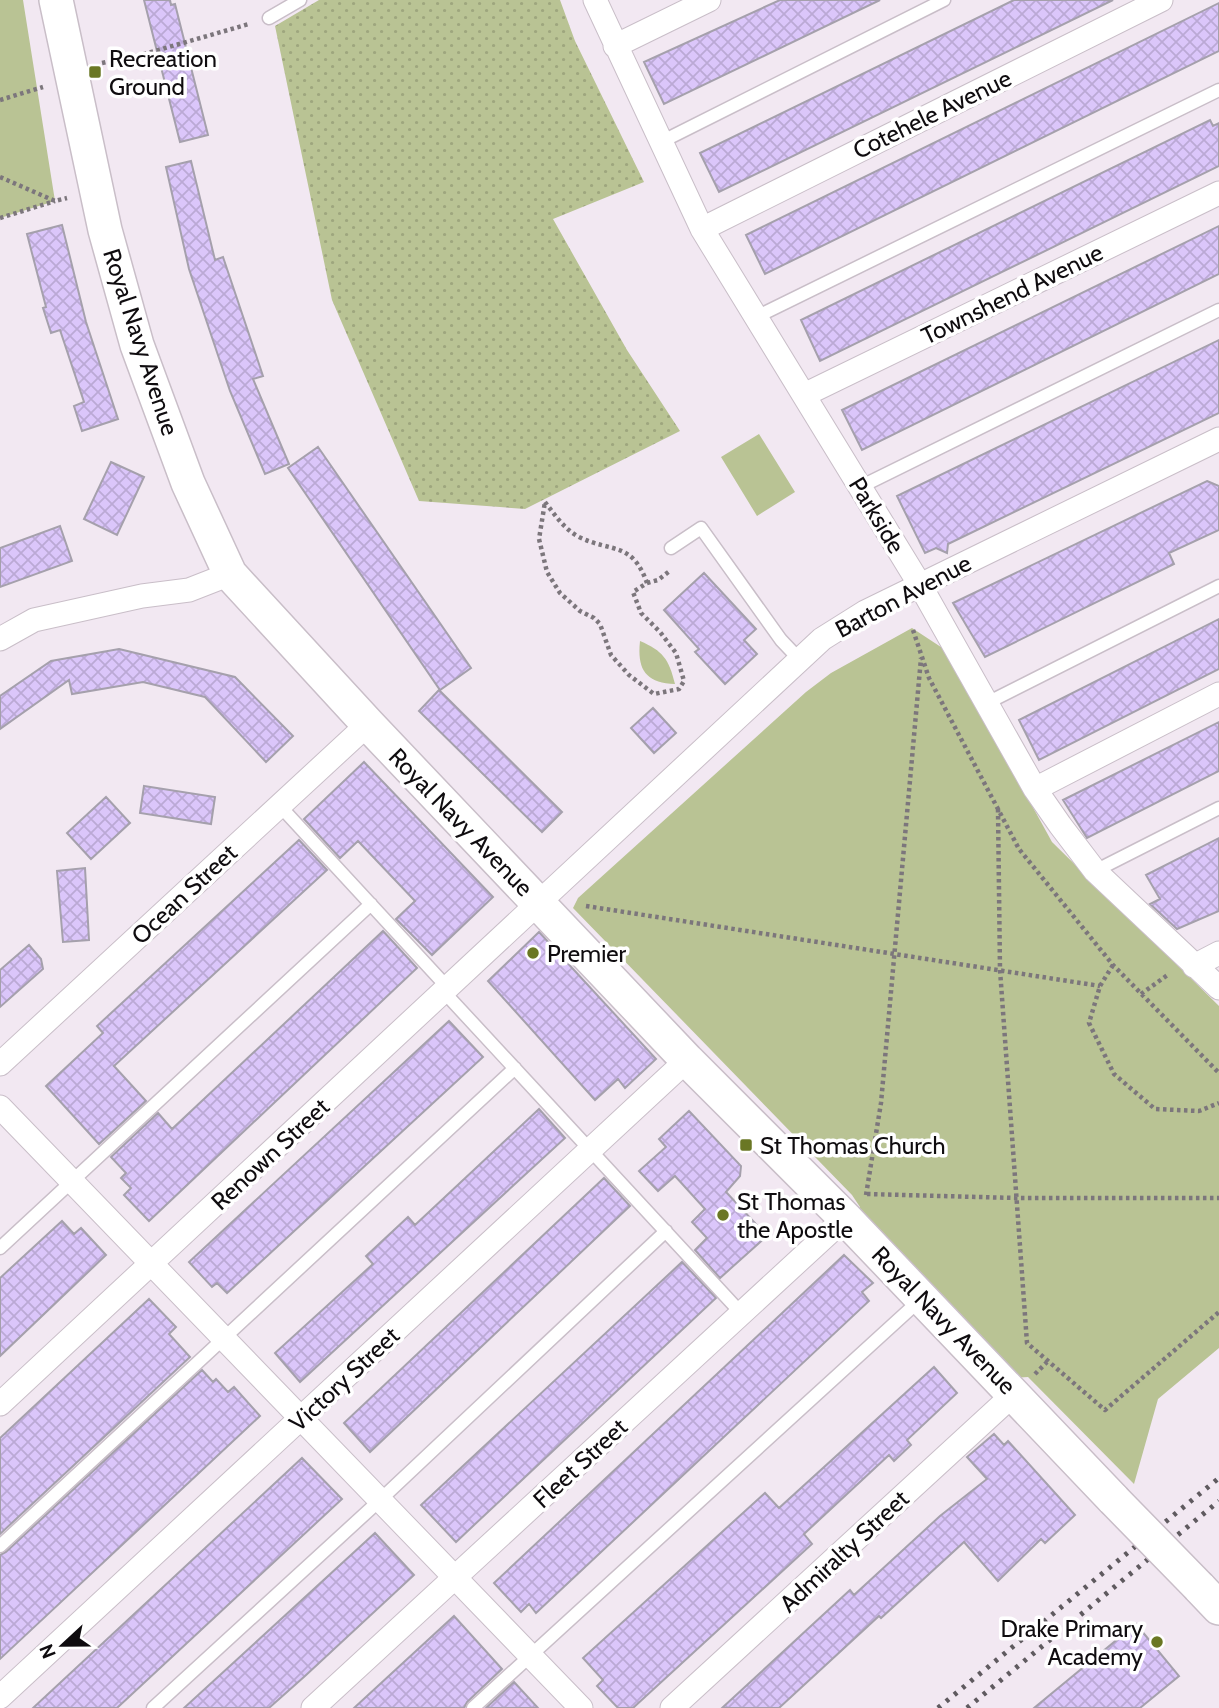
<svg xmlns="http://www.w3.org/2000/svg" width="1219" height="1708" viewBox="0 0 1219 1708" font-family="Cabin,sans-serif">
<style>
.park{fill:#b9c394}
.garden{fill:url(#garden-dots)}
.building{fill:url(#building-cross-hatch);stroke:#a5a0ac;stroke-width:2}
.lines{fill:none;stroke-linecap:round;stroke-linejoin:round}
.lane-casing{stroke:#c9bec8;stroke-width:15}
.street-casing{stroke:#c9bec8;stroke-width:25}
.secondary-casing{stroke:#c9bec8;stroke-width:36}
.path{stroke:#7c767c;stroke-width:4.5;stroke-dasharray:3.5 3.5;stroke-linecap:butt}
.lane{stroke:#fff;stroke-width:12}
.street{stroke:#fff;stroke-width:23}
.secondary{stroke:#fff;stroke-width:33}
.rail{stroke:#5f5a5f;stroke-width:5;stroke-dasharray:3.5 7;stroke-linecap:butt}
.secondary-bridge-casing{stroke:#c9bec8;stroke-width:36;stroke-linecap:butt}
.secondary-bridge{stroke:#fff;stroke-width:33}
.poi-dot{fill:#6a7724;stroke:#fff;stroke-width:2.5}
.labels{text-anchor:middle;dominant-baseline:central;stroke-width:7;stroke-linejoin:round;paint-order:stroke}
.poi-label{font-size:24px;fill:#0f0c0f;stroke:#fff;text-anchor:start}
.street-label{font-size:24px;fill:#0f0c0f;stroke:#fff}
</style>
<defs>
<pattern id="garden-dots" width="8" height="8" patternUnits="userSpaceOnUse" patternTransform="scale(1.75)"><rect width="8" height="8" fill="#b9c394"/><path d="M2 2h.1M6 6h.1" fill="none" stroke="#9ea67e" stroke-width="1.8" stroke-linecap="round"/></pattern>
<pattern id="building-cross-hatch" width="8" height="8" patternUnits="userSpaceOnUse" patternTransform="scale(1.75)"><rect width="8" height="8" fill="#dbc6fa"/><path d="M0 0l8 8M0 8l8-8" fill="none" stroke="#bba9d5"/></pattern>
</defs>
<rect width="100%" height="100%" fill="#f2e8f2"/>
<path class="park" d="M0,0H23L55,201L0,218Z
M759,434L795,492L757,516L721,457Z
M912,628L947,651L1052,842L1219,1006V1348L1158,1399L1134,1484L1028,1377L1011,1378L853,1220L860,1207L852,1195L573,908L578,898L806,692L831,673Z
M640,641C663,651 669,659 675,684C645,683 637,669 640,641Z"/>
<path class="garden" d="M319,0H560L575,41L644,182L553,219L627,350L680,431L525,509L419,501L332,300L275,26Z"/>
<path class="building" d="M144,0H170L171,5L175,4L208,135L180,142Z
M780,0H880L664,104L644,62Z
M1014,0H1113L719,192L700,153Z
M1219,3V51L765,274L746,235Z
M1210,120L1213,126L1219,123V166L820,361L801,320Z
M191,161L215,260L223,257L263,376L253,379L289,464L265,474L230,391L189,269L166,167Z
M62,225L86,322L118,419L82,431L74,406L84,402L60,330L51,333L43,308L46,307L27,234Z
M1219,226V274L862,450L842,410Z
M1219,340V413L948,544L947,553L936,548L925,553L897,496Z
M318,447L471,668L440,690L288,468Z
M111,462L144,477L117,535L84,519Z
M1207,481L1219,486V530L1169,553L1174,564L985,657L953,603Z
M60,526L72,561L0,587V548Z
M704,573L756,629L744,640L757,654L725,684L695,652L699,649L664,610Z
M1219,619V669L1039,760L1019,720Z
M119,649L235,677L293,736L266,762L205,697L143,682L72,694L69,680L0,729V696L51,661Z
M439,690L562,812L542,832L419,711Z
M653,708L676,733L654,753L631,728Z
M1219,722V771L1087,838L1063,800Z
M364,762L493,897L432,955L396,919L415,901L358,841L340,858L304,819Z
M144,786L215,797L211,824L140,813Z
M106,797L130,823L91,859L67,833Z
M1219,838V911L1177,929L1150,904L1160,899L1146,875Z
M299,840L327,870L114,1066L146,1101L99,1144L46,1086L103,1033L97,1026Z
M85,868L89,940L63,942L57,871Z
M383,931L417,968L149,1221L124,1195L131,1188L121,1178L126,1173L111,1157L158,1113L172,1129Z
M539,932L656,1059L625,1088L618,1079L595,1100L488,981Z
M29,945L41,959L43,969L0,1007V970Z
M449,1021L483,1057L227,1293L217,1283L212,1287L189,1262Z
M539,1109L565,1138L300,1382L275,1353L373,1264L366,1256L408,1217L415,1225Z
M689,1111L741,1166L740,1176L726,1192L767,1236L720,1278L695,1250L707,1238L692,1222L705,1209L675,1176L658,1191L639,1171L666,1147L659,1139Z
M604,1178L630,1206L370,1452L344,1423Z
M62,1221L74,1234L81,1228L106,1255L0,1356V1278Z
M844,1255L873,1283L862,1292L869,1301L536,1613L529,1604L521,1612L494,1583Z
M682,1262L716,1298L456,1542L421,1505Z
M149,1299L176,1327L169,1334L190,1357L0,1534V1438Z
M934,1367L957,1393L907,1440L911,1445L894,1461L889,1455L804,1534L812,1544L633,1708H618L597,1686L603,1680L583,1658L765,1493L779,1508Z
M202,1370L213,1382L216,1379L228,1392L234,1387L260,1416L0,1659V1555L6,1552Z
M994,1434L1004,1445L1008,1441L1075,1515L1045,1543L1041,1539L998,1581L964,1542L881,1618L879,1616L779,1708H722L850,1590L854,1595L940,1516L987,1479L967,1457Z
M302,1458L342,1499L117,1708H33Z
M375,1533L414,1575L305,1676L269,1708H184Z
M454,1616L502,1669L467,1702L464,1708H354Z
M1136,1624L1179,1676L1140,1708H1034Z
M514,1682L538,1708H486Z"/>
<g class="lines">
<g class="lane-casing">
<path id="lane" d="M269,18L300,0
M661,142L944,0
M756,317L1219,90
M860,487L1219,310
M671,548L701,528L781,640L800,660
M987,703L1219,586
M280,806L448,988
M1095,871L1219,808
M444,992L742,1314
M0,1248L371,904
M0,1546L515,1068
M153,1708L379,1501L666,1231
M473,1708L920,1300"/>
</g>
<g class="street-casing">
<path id="street" d="M595,0L702,229L920,585L1035,789L1060,825L1095,871L1219,988
M615,46L709,0
M702,229L1161,0
M804,395L1219,193
M0,639L34,620L142,596L189,590L230,574
M1035,789L1219,694
M1194,966L1219,953
M0,1064L368,724
M0,1107L581,1708
M0,1404L822,639L865,612L1219,439
M0,1697L687,1060
M313,1708L845,1218
M672,1708L1015,1393"/>
</g>
<g class="secondary-casing">
<path id="secondary" d="M56,0L105,230L137,345L188,483L230,574L368,724L687,1060L845,1218L1114,1500
M1199,1587L1219,1608"/>
</g>
<path class="path" d="M102,63L148,53L249,24
M0,100L43,87
M0,177L55,201L67,198
M0,218L55,201
M545,502C555,515 564,529 579,537C612,553 632,541 647,583L633,592L641,613L660,632L676,653L684,681L679,689L654,694L629,675L611,655L600,624L594,618L580,611L560,593L547,572L539,539Z
M647,583L658,580L671,570
M913,630L929,678L1019,849L1113,965L1219,1073
M998,809L1000,970L1027,1343L1105,1410L1219,1312
M586,906L1100,986
M1113,965L1100,986L1089,1023L1114,1074L1155,1109L1199,1111L1219,1103
M1141,994L1169,974
M867,1194L1016,1198H1219
M866,1195L881,1103L921,658
M1035,1374L1047,1362"/>
<use href="#lane" class="lane"/>
<use href="#street" class="street"/>
<use href="#secondary" class="secondary"/>
<path class="rail" d="M938,1708L1219,1478
M967,1708L1219,1501"/>
<g class="secondary-bridge-casing">
<path id="secondary-bridge" d="M1114,1500L1199,1587"/>
</g>
<use href="#secondary-bridge" class="secondary-bridge"/>
</g>
<g class="poi-dot">
<rect x="88" y="65" width="14" height="14" rx="3.5"/>
<circle cx="533" cy="953" r="7"/>
<rect x="739" y="1138" width="14" height="14" rx="3.5"/>
<circle cx="723" cy="1215" r="7"/>
<circle cx="1157" cy="1642" r="7"/>
</g>
<g class="labels">
<g class="poi-label">
<text x="109" y="58">Recreation<tspan x="109" dy="28">Ground</tspan></text>
<text x="547" y="953">Premier</text>
<text x="760" y="1145">St Thomas Church</text>
<text x="737" y="1201">St Thomas<tspan x="737" dy="28">the Apostle</tspan></text>
<text x="1143" y="1628" text-anchor="end">Drake Primary<tspan x="1143" dy="28">Academy</tspan></text>
</g>
<g class="street-label">
<text transform="translate(932 114) rotate(-26)">Cotehele Avenue</text>
<text transform="translate(1012 294) rotate(-26)">Townshend Avenue</text>
<text transform="translate(141 342) rotate(72)">Royal Navy Avenue</text>
<text transform="translate(877 515) rotate(59)">Parkside</text>
<text transform="translate(903 596) rotate(-28)">Barton Avenue</text>
<text transform="translate(461 822) rotate(46)">Royal Navy Avenue</text>
<text transform="translate(184 894) rotate(-43)">Ocean Street</text>
<text transform="translate(270 1154) rotate(-43)">Renown Street</text>
<text transform="translate(944 1320) rotate(46)">Royal Navy Avenue</text>
<text transform="translate(344 1379) rotate(-43)">Victory Street</text>
<text transform="translate(580 1463) rotate(-43)">Fleet Street</text>
<text transform="translate(844 1551) rotate(-43)">Admiralty Street</text>
</g>
</g>
<g transform="translate(63 1645) rotate(248)" stroke="#ffffff" stroke-width="5" paint-order="stroke">
<path d="M0-5L12 26L0 18L-12 26Z" fill="#0f0c0f"/>
<text y="-10" font-size="19" font-weight="bold" text-anchor="middle" fill="#0f0c0f">N</text>
</g>
</svg>
